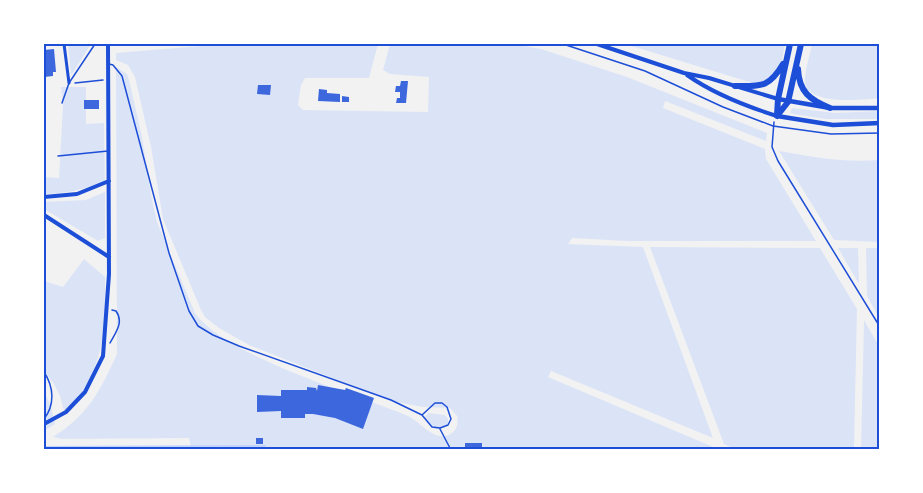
<svg xmlns="http://www.w3.org/2000/svg" width="923" height="493" viewBox="0 0 923 493" font-family="Poppins,sans-serif">
<style>
.green{fill:#dbe4f7}
.water{fill:#bfd3fe}
.building{fill:#3d67dc}
.lines{fill:none;stroke-linecap:round;stroke-linejoin:round}
.path{stroke:#1d4ed8;stroke-width:1.5}
.service{stroke:#1d4ed8;stroke-width:1.5}
.pedestrian{stroke:#1d4ed8;stroke-width:3}
.minor{stroke:#1d4ed8;stroke-width:4}
.tertiary{stroke:#1d4ed8;stroke-width:4.5}
.trunk{stroke:#1d4ed8;stroke-width:6}
.neatline{fill:none;stroke:#1d4ed8;stroke-width:2}
</style>
<rect width="100%" height="100%" fill="#f2f2f2"/>
<path class="green" d="M68,44H91L72,74H71Z
M224,44H378L369,78H305L301,85L298,105L303,110L428,112L429,77L390,74L383,70L390,44H513L541,49L627,77L767,133L766,141L665,101L663,108L765,149L766,159L816,241H627L572,238L568,244L643,247L713,438L551,371L548,377L718,449L195,450L191,447L189,438L62,439L53,437C88,415 100,391 117,354L116,67L127,74L129,80L142,137L151,195L157,222L195,313C224,354 343,391 393,410C398,412 405,414 410,417C422,424 437,444 452,433C458,428 458,422 457,416L450,408L423,407L390,401L249,345L219,328L205,317L201,310L163,219L151,147L135,77L128,65L116,60V53Z
M625,44H679L687,46L689,44H785L782,60L771,78L756,84Z
M812,44H879V98C863,100 804,106 805,80C805,69 810,55 812,44Z
M61,87H86V124L104,123L105,182C84,189 66,194 44,194V177L59,178L63,105Z
M792,108L836,113L879,111V119H826L793,114L790,113Z
M779,151C812,157 846,163 879,160V242L834,240Z
M105,192V238L98,241L44,209V202L86,200Z
M650,247L820,248L857,309L854,449L737,450L724,444Z
M838,248H858L859,284Z
M866,248H879V318L867,296Z
M84,259L105,277C106,335 104,369 65,415L60,396L54,384L44,371V281L63,287Z
M864,320L879,346V449H861Z
M44,390L51,407L55,424L44,431Z
M428,413L445,415L448,419V424L441,429C434,430 428,424 425,417Z"/>
<path class="water" d="M266,445L265,450L44,449V446Z"/>
<path class="building" d="M54,49L56,72H53V76L44,77V50Z
M401,81H408L406,103H396L397,98H400V92H395L396,86H400Z
M258,85H271L270,95L257,94Z
M319,89L327,90V93L340,94V102L318,101Z
M342,96L349,97V102H342Z
M84,100H99V109H84Z
M318,385L345,390L346,388L374,398L363,429L335,418L313,414H305V418H281V411L257,412V395L281,396V390H307V387L316,388L317,391Z
M256,438H263V444H256Z
M465,443H482V450H465Z"/>
<g class="lines">
<path class="path" d="M563,44L645,71L723,107L773,126L831,134L880,133
M75,83L103,80
M774,122L772,147L778,161L880,327
M110,343C116,332 124,322 116,311L112,310"/>
<path class="service" d="M109,64L113,65L122,76L169,253L189,311L198,326L213,335L239,346L391,400L422,415L432,427L440,428L448,425L451,419L447,407L442,403H435L422,415
M62,103L69,83L95,44
M58,156L108,151
M44,372C54,387 55,405 44,419
M440,429L451,450"/>
<path class="pedestrian" d="M64,44L69,83"/>
<path class="minor" d="M597,44L684,73L709,78L778,99
M687,75C714,94 745,106 777,116
M44,197L77,194L109,181
M44,215L109,257
M44,424L66,412L85,392L103,356L109,274L108,44"/>
<path class="tertiary" d="M778,99L830,108H880
M777,116L833,125L880,123"/>
<path class="trunk" d="M798,69C799,92 810,100 830,108
M735,86C761,86 769,88 783,64
M777,115L778,99L790,44
M777,116L788,102L801,44"/>
</g>
<rect width="923" height="493" fill="none" stroke="#ffffff" stroke-width="90"/>
<rect x="45" y="45" width="833" height="403" class="neatline"/>
</svg>
